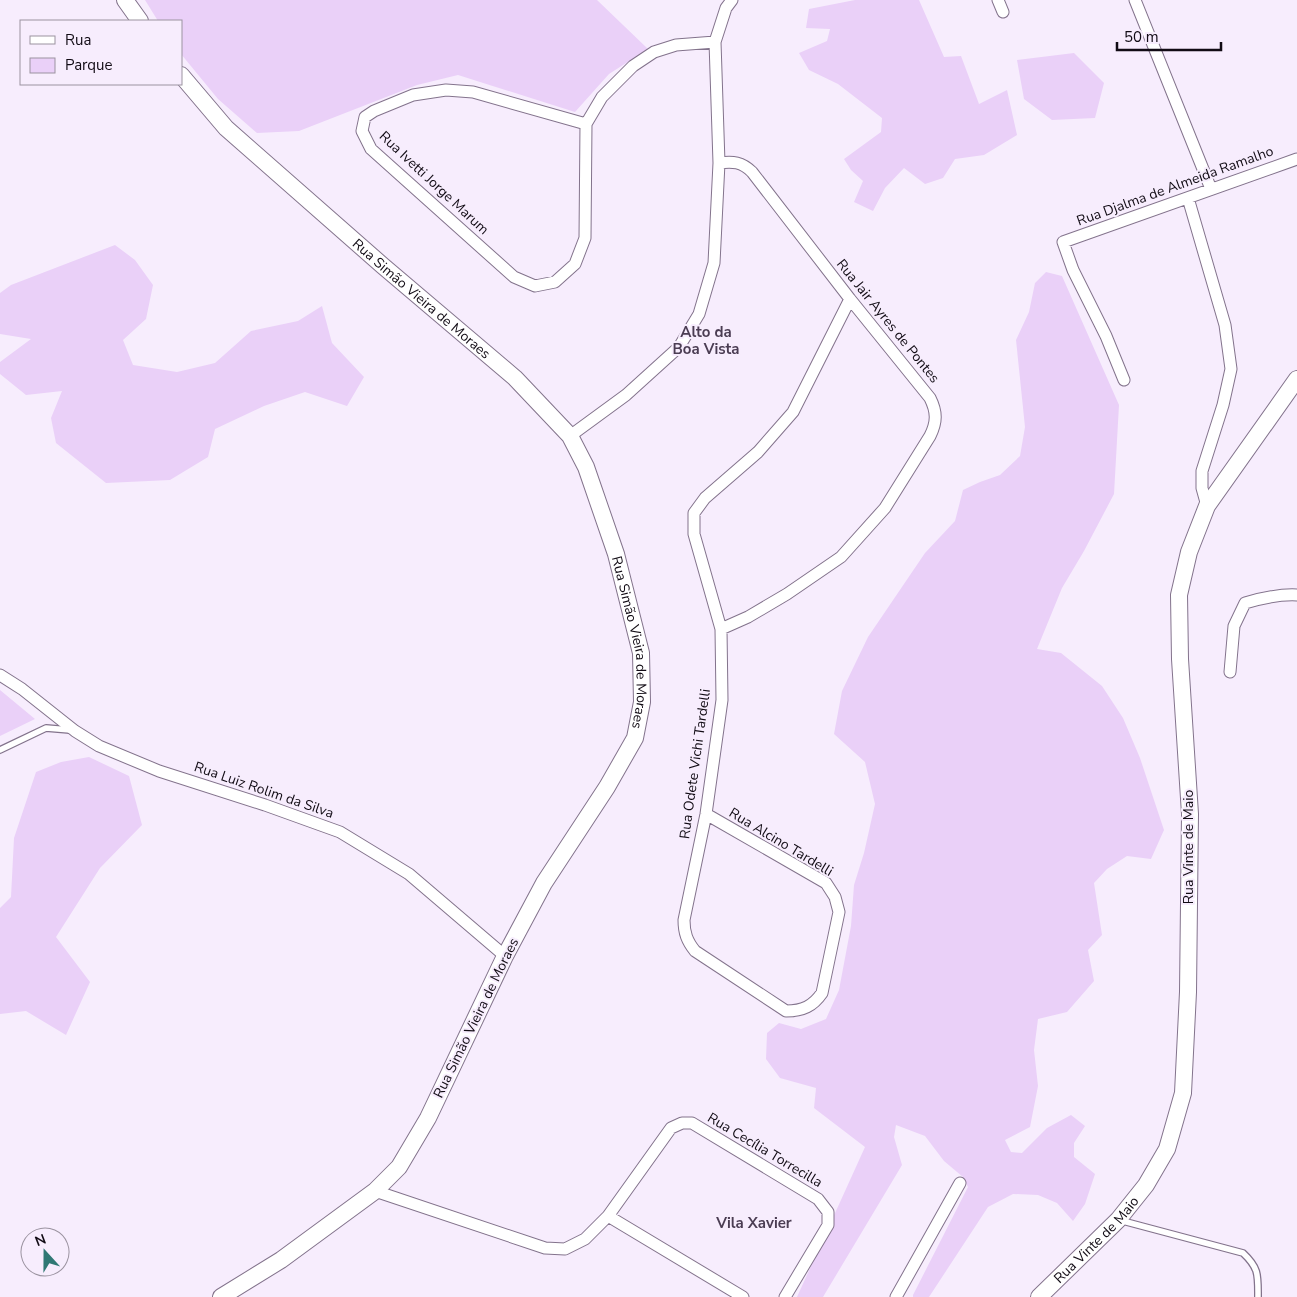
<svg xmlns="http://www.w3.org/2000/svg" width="1297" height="1297" viewBox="0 0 1297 1297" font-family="'Nunito Sans',sans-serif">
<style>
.green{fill:#ead0f8}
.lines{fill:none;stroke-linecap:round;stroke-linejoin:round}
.lane-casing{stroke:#83738c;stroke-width:8}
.street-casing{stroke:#83738c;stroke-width:13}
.secondary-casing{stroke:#83738c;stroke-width:18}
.lane{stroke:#fff;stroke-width:5.5}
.street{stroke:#fff;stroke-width:11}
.secondary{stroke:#fff;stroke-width:16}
.labels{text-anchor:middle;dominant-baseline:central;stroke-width:4;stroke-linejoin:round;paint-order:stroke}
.street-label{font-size:14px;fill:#110b14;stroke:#f7edfd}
.neighbourhood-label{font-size:15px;font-weight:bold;fill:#4b3d53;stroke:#f7edfd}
</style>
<rect width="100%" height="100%" fill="#f7edfd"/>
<path class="green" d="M145,0H597L648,49L609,74L575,112L458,75L417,85L299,131L257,133L218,99L181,54V21H158Z
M855,0H919L944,57L961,56L979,104L1007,90L1017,135L984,155L955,159L943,178L925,184L904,168L885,188L873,211L854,202L863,181L851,170L844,159L881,132L882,118L838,84L809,70L799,53L827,41L830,29L806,28L809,9Z
M1074,53L1104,83L1095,118L1052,120L1024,99L1017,60Z
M115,245L135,260L153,285L146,319L123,340L133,365L177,372L215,363L251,331L298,321L322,306L332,343L364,377L347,406L305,392L264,406L215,429L208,457L170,480L106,483L56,443L51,418L62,391L26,395L0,374V362L31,339L0,334V293L11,285Z
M1046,272L1062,276L1119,405L1114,494L1084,551L1062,588L1037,649L1061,653L1102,686L1123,718L1140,758L1164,830L1151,859L1127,856L1107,869L1094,883L1102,935L1088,950L1094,981L1067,1012L1038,1019L1034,1050L1038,1086L1030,1127L1005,1140L1011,1152L1022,1153L1047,1128L1071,1115L1085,1126L1074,1143V1157L1095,1174L1085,1204L1073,1221L1057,1203L1038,1195L1013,1194L988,1207L929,1297H913V1295L968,1187L963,1177L944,1161L925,1136L896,1125L894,1137L902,1165L823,1297H797L865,1147L814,1108L816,1088L780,1078L766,1059L767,1033L779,1023L801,1029L826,1019L839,990L851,926L854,885L864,853L875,804L865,762L834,734L842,691L868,637L925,553L955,521L963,490L980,482L1000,475L1020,456L1025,427L1016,340L1029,312L1035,283Z
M0,690L35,719L0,736Z
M89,757L129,776L142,825L100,868L56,937L90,982L66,1035L26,1011L0,1014V908L11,897L14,838L36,772L61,762Z"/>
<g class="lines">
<g class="lane-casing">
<path id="lane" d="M0,750L46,728L70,730
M1119,1220L1243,1253C1259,1268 1258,1275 1258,1297"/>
</g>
<g class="street-casing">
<path id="street" d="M998,0L1003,12
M1135,0L1211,189
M586,124L473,92L446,90L413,95L374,111L365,117L362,131L371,149L514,277L535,286L555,282L575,264L585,238L586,124L602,97L633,66L654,52L676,45L715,42
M719,163C733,161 742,162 752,172L850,299L930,398C937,412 937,422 930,436L885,508L841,557L787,594L748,617L721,629
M1188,198L1225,325L1231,369L1223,405L1202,471V488L1207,506
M1124,380L1106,336L1073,270L1063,242L1297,159
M570,436L626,395L679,347L699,314L714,263L719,163L715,42L726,8L732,0
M1230,672L1234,626L1245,603C1262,598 1279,594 1297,595
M0,675L22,689L75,731L99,746L159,771L265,805L340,832L409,874L505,956
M706,814L826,883L835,897L839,912L822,993C813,1006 803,1011 786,1011L695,951C687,941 684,933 684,920L706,814L722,700L721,629L694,534V513L705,498L758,452L793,412L850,299
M375,1191L545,1248L565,1249L585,1239L608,1216L743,1297
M608,1216L671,1128L682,1123H692L818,1199L828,1212V1225L785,1297
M896,1297L960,1183"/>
</g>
<g class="secondary-casing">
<g id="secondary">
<path d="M125,0L140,21"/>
<path id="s1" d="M181,75L226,128L383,266L515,378L570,436L586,467L616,554L641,653L642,702L635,738L607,787L544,883L505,956L428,1118L399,1167L375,1191L281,1260L221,1297"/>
<path id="s2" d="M1039,1297L1118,1220L1146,1185L1167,1149L1183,1093L1188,992L1190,814L1180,659L1179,595L1189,552L1207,506L1297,379"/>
</g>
</g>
<use href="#lane" class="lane"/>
<use href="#street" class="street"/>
<use href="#secondary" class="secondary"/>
</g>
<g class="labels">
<g class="street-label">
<text transform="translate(434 183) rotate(43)">Rua Ivetti Jorge Marum</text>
<text transform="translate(1175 186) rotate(-20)">Rua Djalma de Almeida Ramalho</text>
<text stroke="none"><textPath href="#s1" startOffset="329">Rua Simão Vieira de Moraes</textPath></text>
<text transform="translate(888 321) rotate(51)">Rua Jair Ayres de Pontes</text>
<text stroke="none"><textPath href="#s1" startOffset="749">Rua Simão Vieira de Moraes</textPath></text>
<text transform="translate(695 764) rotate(-82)">Rua Odete Vichi Tardelli</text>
<text transform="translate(264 790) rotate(19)">Rua Luiz Rolim da Silva</text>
<text transform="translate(781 842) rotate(31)">Rua Alcino Tardelli</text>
<text transform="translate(1188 847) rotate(-90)">Rua Vinte de Maio</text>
<text transform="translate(476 1018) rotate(-64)">Rua Simão Vieira de Moraes</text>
<text transform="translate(765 1150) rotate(31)">Rua Cecília Torrecilla</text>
<text stroke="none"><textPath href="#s2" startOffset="81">Rua Vinte de Maio</textPath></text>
</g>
<g class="neighbourhood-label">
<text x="706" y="332">Alto da<tspan x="706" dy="17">Boa Vista</tspan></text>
<text x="754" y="1223">Vila Xavier</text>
</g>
</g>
<rect x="20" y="20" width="162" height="65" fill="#f7edfd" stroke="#9b93a0"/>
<rect x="30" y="36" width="25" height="8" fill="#ffffff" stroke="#9b93a0"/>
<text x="65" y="45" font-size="15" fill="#110b14">Rua</text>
<rect x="30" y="58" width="25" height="15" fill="#ead0f8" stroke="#9b93a0"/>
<text x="65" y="70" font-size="15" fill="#110b14">Parque</text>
<g transform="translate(45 1252) rotate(339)"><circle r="24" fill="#f7edfd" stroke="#9b93a0"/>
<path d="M0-4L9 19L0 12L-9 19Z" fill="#307874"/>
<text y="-8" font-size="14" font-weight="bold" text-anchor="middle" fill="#110b14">N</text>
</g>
<path d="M1117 42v8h104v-8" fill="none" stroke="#110b14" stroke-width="2.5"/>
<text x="1124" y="42" font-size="15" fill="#110b14" stroke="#f7edfd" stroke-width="4" paint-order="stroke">50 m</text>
</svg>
